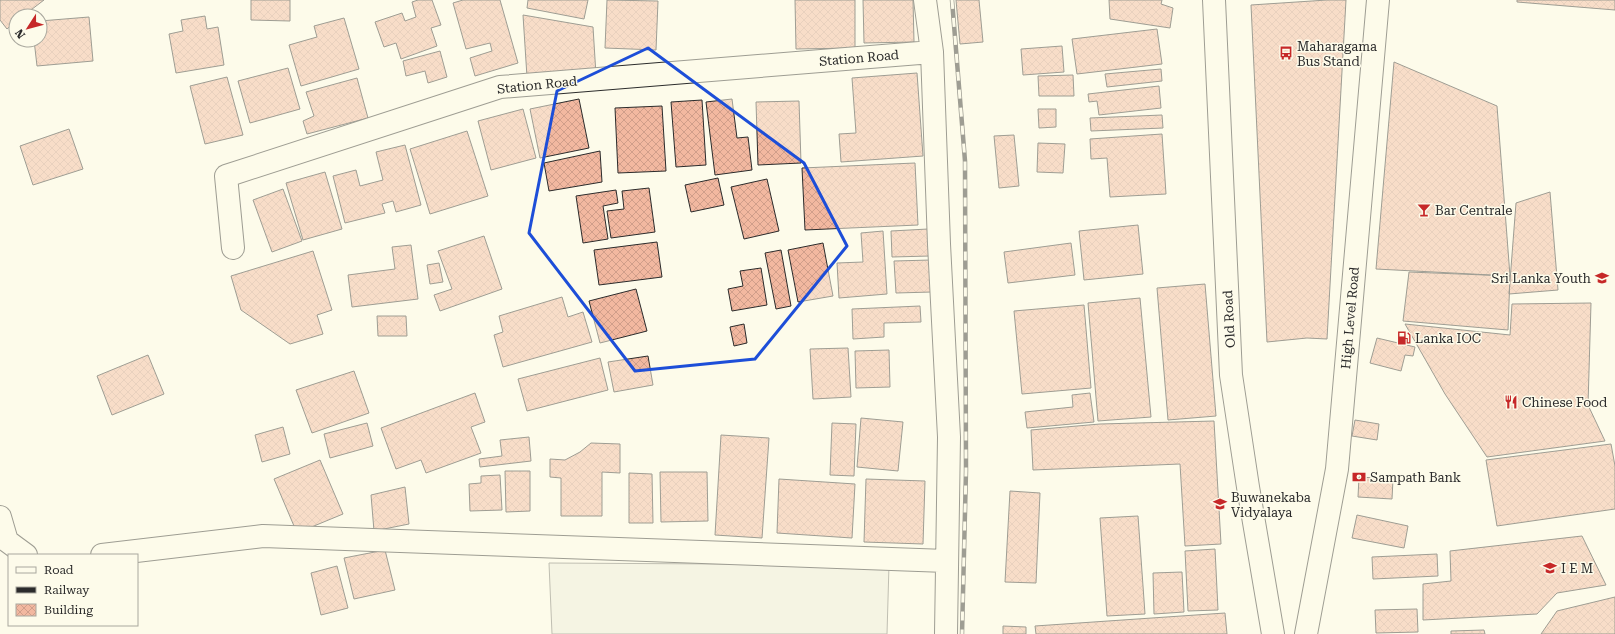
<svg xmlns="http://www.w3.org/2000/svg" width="1615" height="634" viewBox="0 0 1615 634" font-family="'Roboto Serif',serif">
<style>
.parking{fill:#eceadb;stroke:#74746e}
.building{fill:url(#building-cross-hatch);stroke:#2b2b2b}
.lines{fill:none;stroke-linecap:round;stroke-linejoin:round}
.street-casing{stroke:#2b2b2b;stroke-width:24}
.primary-casing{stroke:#2b2b2b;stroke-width:24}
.highway-casing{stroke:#2b2b2b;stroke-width:24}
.street{stroke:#fdfbea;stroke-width:22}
.primary{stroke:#fdfbea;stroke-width:22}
.highway{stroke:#fdfbea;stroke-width:22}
.rail-casing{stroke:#2b2b2b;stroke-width:4.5}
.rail{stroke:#fdfbea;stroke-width:3;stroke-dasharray:9;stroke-linecap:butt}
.marked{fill:none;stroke:#1d4ed8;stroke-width:3;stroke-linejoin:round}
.labels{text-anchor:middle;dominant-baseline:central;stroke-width:3;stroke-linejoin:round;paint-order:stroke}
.poi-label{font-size:13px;fill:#2b2b2b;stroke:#fdfbea;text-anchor:start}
.street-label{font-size:13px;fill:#2b2b2b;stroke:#fdfbea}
</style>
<defs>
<pattern id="building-cross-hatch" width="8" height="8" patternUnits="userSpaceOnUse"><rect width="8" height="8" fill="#f2b8a0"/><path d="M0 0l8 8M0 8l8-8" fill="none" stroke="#d09e8a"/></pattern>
</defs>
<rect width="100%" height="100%" fill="#fdfbea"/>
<path class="parking" d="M549,563L889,565L887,634H552Z"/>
<path class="building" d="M0,0H44L23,16H16V21L7,29L0,20Z
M251,0H290V21L251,20Z
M418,0H432L441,25L431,28L437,46L401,59L396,43L384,47L375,22L402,13L405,21L416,17L412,2Z
M463,0H500L518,63L475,76L470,58L492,51L490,43L466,49L453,3Z
M528,0H588L584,19L527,8Z
M607,0L658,1L656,50L605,48Z
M795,0H855V48L796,49Z
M863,0H913L914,42L864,43Z
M956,0H979L983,42L960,44Z
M1109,0H1162L1161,4L1173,8L1170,28L1110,19Z
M1327,0H1346L1327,339L1307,338L1267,342L1251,5Z
M1517,0H1615V10L1517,2Z
M523,15L593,27L596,75L527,77Z
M205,16L207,29L218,27L224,65L176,73L169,34L183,31L181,20Z
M89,17L93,61L37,66L34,40H40V21Z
M344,18L359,69L301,86L289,45L317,37L314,26Z
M1157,29L1162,64L1077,74L1072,39Z
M1062,46L1064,72L1023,75L1021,49Z
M440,51L447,77L428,83L425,71L406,76L403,61Z
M1394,62L1497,106L1510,276L1376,269Z
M288,68L300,109L250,123L238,81Z
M1161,69L1162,81L1107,87L1105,74Z
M917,73L923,156L841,162L839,134L856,133L852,78Z
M1073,75L1074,96H1039L1038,76Z
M227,77L243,135L205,144L190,86Z
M357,78L368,118L307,134L303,121L314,116L306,92Z
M1159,86L1161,108L1099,115L1097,101L1089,102L1088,94Z
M579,99L589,148L540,158L530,109Z
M732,99L737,138L748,137L752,170L715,175L706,102Z
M702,100L706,165L676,167L671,102Z
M799,101L801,163L758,165L756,102Z
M662,106L666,171L618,173L615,108Z
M523,109L536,158L491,170L478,121Z
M1038,109H1056V127L1039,128Z
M1162,115L1163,128L1091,131L1090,118Z
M69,129L83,169L33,185L20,146Z
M467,131L488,196L430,214L410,149Z
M1162,134L1166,194L1110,197L1107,158L1091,159L1090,139Z
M1014,135L1019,186L999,188L994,136Z
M1038,143L1065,144L1063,173L1037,172Z
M405,145L421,205L396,212L393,201L382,204L385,213L345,223L333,176L356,170L360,186L383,180L376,152Z
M600,151L602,182L549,191L544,163Z
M915,163L918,225L805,230L802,168Z
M325,172L342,229L303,240L286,183Z
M718,178L724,205L691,212L685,185Z
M767,179L779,231L744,239L731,187Z
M649,188L655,232L611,238L607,211L624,209L622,191Z
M283,189L302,241L272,252L253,200Z
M616,190L618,203L603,206L608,239L583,243L576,196Z
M1550,192L1558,290L1509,294L1516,203Z
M1138,225L1143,274L1084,280L1079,231Z
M928,229L930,256L892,257L891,231Z
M883,231L887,294L839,298L837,263L863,262L861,233Z
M484,236L502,289L440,311L434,295L452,289L438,251Z
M657,242L662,277L599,285L594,250Z
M823,243L833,296L798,302L788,250Z
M1071,243L1075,275L1008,283L1004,252Z
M411,245L418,299L352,307L348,275L395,269L392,247Z
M781,250L791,306L776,309L765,253Z
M313,251L332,310L317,315L323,334L290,344L241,310L231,276Z
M931,260L932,292L896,293L894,261Z
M439,263L443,282L430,284L427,265Z
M761,268L767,305L732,311L728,289L743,286L740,271Z
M1409,272L1510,276L1508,330L1403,321Z
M1205,284L1216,416L1168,420L1157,288Z
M636,289L647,331L600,343L589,301Z
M562,297L568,317L583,312L592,342L503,367L494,335L503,332L499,316Z
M1140,298L1151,417L1098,421L1088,303Z
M1591,303L1588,405L1605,441L1487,457L1445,394L1405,324L1510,335L1512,304Z
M1084,305L1091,388L1022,394L1014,311Z
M920,306L921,322L884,323V337L853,339L852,309Z
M377,316H406L407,336H378Z
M744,324L747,343L734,346L730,327Z
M1377,338L1415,347L1413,356L1405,355L1401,371L1370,363Z
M848,348L851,397L813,399L810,349Z
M889,350L890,387L856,388L855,351Z
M148,355L164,394L112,415L97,376Z
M648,356L653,385L614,392L608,362Z
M600,358L608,390L527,411L518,379Z
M354,371L369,413L312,433L296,390Z
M475,393L485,422L471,427L481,453L426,473L421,460L396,469L381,428Z
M1090,393L1094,422L1027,428L1025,412L1073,407L1072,395Z
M861,418L903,422L898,471L857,467Z
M1355,420L1379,424L1377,440L1352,436Z
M1214,421L1221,544L1185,546L1180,464L1033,470L1031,430L1100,424Z
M367,423L373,446L330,458L324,434Z
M832,423L856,424L854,476L830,475Z
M283,427L290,454L262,462L255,435Z
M721,435L769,438L762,538L715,535Z
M529,437L531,461L480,467L479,459L502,456L500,440Z
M591,443L620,444V473L602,472V516H561V478L550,477V459L565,460L580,452Z
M1611,444L1615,466V509L1497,526L1486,460Z
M320,460L343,514L297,533L274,479Z
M505,471H530V511L506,512Z
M660,472H707L708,521L661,522Z
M629,473L652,474L653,523H629Z
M500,475L502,510L470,511L469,484L481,483V476Z
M1359,477L1393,479L1392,499L1358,497Z
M779,479L855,484L852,538L777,533Z
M866,479L925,481L923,544L864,542Z
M405,487L409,524L374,531L371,495Z
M1010,491L1040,493L1036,583L1005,582Z
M1357,515L1408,526L1404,548L1352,538Z
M1138,516L1145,614L1107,616L1100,518Z
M1582,536L1606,585L1557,593L1537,614L1423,620V584L1451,581L1450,551Z
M1215,549L1218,610L1188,611L1185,551Z
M385,550L395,590L354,599L344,558Z
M1437,554L1438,576L1373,579L1372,557Z
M337,566L348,608L321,615L311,573Z
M1182,572L1184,612L1154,614L1153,573Z
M1615,597V634H1541L1557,611Z
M1417,609L1418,632L1376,633L1375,610Z
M1225,613L1227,634H1036L1035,626Z
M1003,626L1026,627V634H1003Z
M1484,630L1485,634H1451V631Z"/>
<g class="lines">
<g class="street-casing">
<path id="street" d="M925,0L932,52L939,244L949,437L946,634
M233,248L226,176L500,87L932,52
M0,517L7,541L26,555
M102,555L263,536L946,561"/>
</g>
<g class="primary-casing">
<path id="primary" d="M1214,0L1231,375L1248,487L1273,634"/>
</g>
<g class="highway-casing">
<path id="highway" d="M1306,634L1337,469L1378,0"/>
</g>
<use href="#street" class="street"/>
<use href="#primary" class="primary"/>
<use href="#highway" class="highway"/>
<g class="rail-casing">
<path id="rail" d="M952,0L965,161L966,471L962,634"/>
</g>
<use href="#rail" class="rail"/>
</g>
<path d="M0 0H1615V634H0ZM648,48L804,163L847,246L755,359L635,371L529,233L557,91Z" fill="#fdfbea" fill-opacity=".55" fill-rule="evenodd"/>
<path class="marked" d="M648,48L804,163L847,246L755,359L635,371L529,233L557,91Z"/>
<defs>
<g id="bus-bare" transform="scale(1.08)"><path d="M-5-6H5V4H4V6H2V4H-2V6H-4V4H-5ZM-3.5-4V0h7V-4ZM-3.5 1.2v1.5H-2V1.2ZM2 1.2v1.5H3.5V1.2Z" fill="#c62828" stroke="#fdfbea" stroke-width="2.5" paint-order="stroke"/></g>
<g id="bar-bare" transform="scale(1.08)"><path d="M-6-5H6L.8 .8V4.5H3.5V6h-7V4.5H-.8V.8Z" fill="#c62828" stroke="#fdfbea" stroke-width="2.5" paint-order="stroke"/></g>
<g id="university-bare" transform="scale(1.08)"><path d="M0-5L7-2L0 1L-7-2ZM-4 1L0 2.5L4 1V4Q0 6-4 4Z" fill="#c62828" stroke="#fdfbea" stroke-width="2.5" paint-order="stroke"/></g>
<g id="fuel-bare" transform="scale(1.08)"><path d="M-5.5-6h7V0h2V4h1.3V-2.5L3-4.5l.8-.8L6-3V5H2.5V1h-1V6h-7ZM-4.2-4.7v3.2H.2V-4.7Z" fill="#c62828" stroke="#fdfbea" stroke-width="2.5" paint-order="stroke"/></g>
<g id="restaurant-bare" transform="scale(1.08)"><path d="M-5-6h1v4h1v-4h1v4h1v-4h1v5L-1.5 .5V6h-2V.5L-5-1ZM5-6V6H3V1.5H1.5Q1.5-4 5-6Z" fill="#c62828" stroke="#fdfbea" stroke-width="2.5" paint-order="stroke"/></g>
<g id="bank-bare" transform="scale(1.08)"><path d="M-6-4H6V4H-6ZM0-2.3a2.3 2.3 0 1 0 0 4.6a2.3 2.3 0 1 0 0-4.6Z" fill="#c62828" stroke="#fdfbea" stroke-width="2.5" paint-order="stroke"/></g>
<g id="school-bare" transform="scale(1.08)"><path d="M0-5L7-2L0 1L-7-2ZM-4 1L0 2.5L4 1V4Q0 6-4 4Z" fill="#c62828" stroke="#fdfbea" stroke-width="2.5" paint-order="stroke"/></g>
</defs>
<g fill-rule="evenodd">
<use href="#bus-bare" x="1286" y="53"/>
<use href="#bar-bare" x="1424" y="210"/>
<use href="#university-bare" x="1602" y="278"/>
<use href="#fuel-bare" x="1404" y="338"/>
<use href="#restaurant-bare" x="1511" y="402"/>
<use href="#bank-bare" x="1359" y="477"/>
<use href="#school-bare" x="1220" y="504"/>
<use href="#school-bare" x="1550" y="568"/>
</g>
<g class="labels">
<g class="poi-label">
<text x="1297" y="46">Maharagama<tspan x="1297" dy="15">Bus Stand</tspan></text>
<text x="1435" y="210">Bar Centrale</text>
<text x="1591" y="278" text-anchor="end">Sri Lanka Youth</text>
<text x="1415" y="338">Lanka IOC</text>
<text x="1522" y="402">Chinese Food</text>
<text x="1370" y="477">Sampath Bank</text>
<text x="1231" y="497">Buwanekaba<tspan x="1231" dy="15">Vidyalaya</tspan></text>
<text x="1561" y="568">I E M</text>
</g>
<g class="street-label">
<text transform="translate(859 58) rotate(-5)">Station Road</text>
<text transform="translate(537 85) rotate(-6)">Station Road</text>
<text transform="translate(1350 318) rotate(-85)">High Level Road</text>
<text transform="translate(1229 319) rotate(-93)">Old Road</text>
</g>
</g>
<rect x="8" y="554" width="130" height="72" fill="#fdfbea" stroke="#a9a89e"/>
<rect x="16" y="567" width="20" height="6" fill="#fdfbea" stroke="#a9a89e"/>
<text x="44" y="574" font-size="12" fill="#2b2b2b">Road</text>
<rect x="16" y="587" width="20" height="6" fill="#2b2b2b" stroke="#a9a89e"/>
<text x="44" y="594" font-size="12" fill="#2b2b2b">Railway</text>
<rect x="16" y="604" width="20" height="12" fill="url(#building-cross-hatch)" stroke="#a9a89e"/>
<text x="44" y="614" font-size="12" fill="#2b2b2b">Building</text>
<g transform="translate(28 28) rotate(234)"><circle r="19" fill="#fdfbea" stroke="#a9a89e"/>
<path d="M0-3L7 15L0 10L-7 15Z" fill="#c62828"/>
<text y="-6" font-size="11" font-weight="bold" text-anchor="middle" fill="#2b2b2b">N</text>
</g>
</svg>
